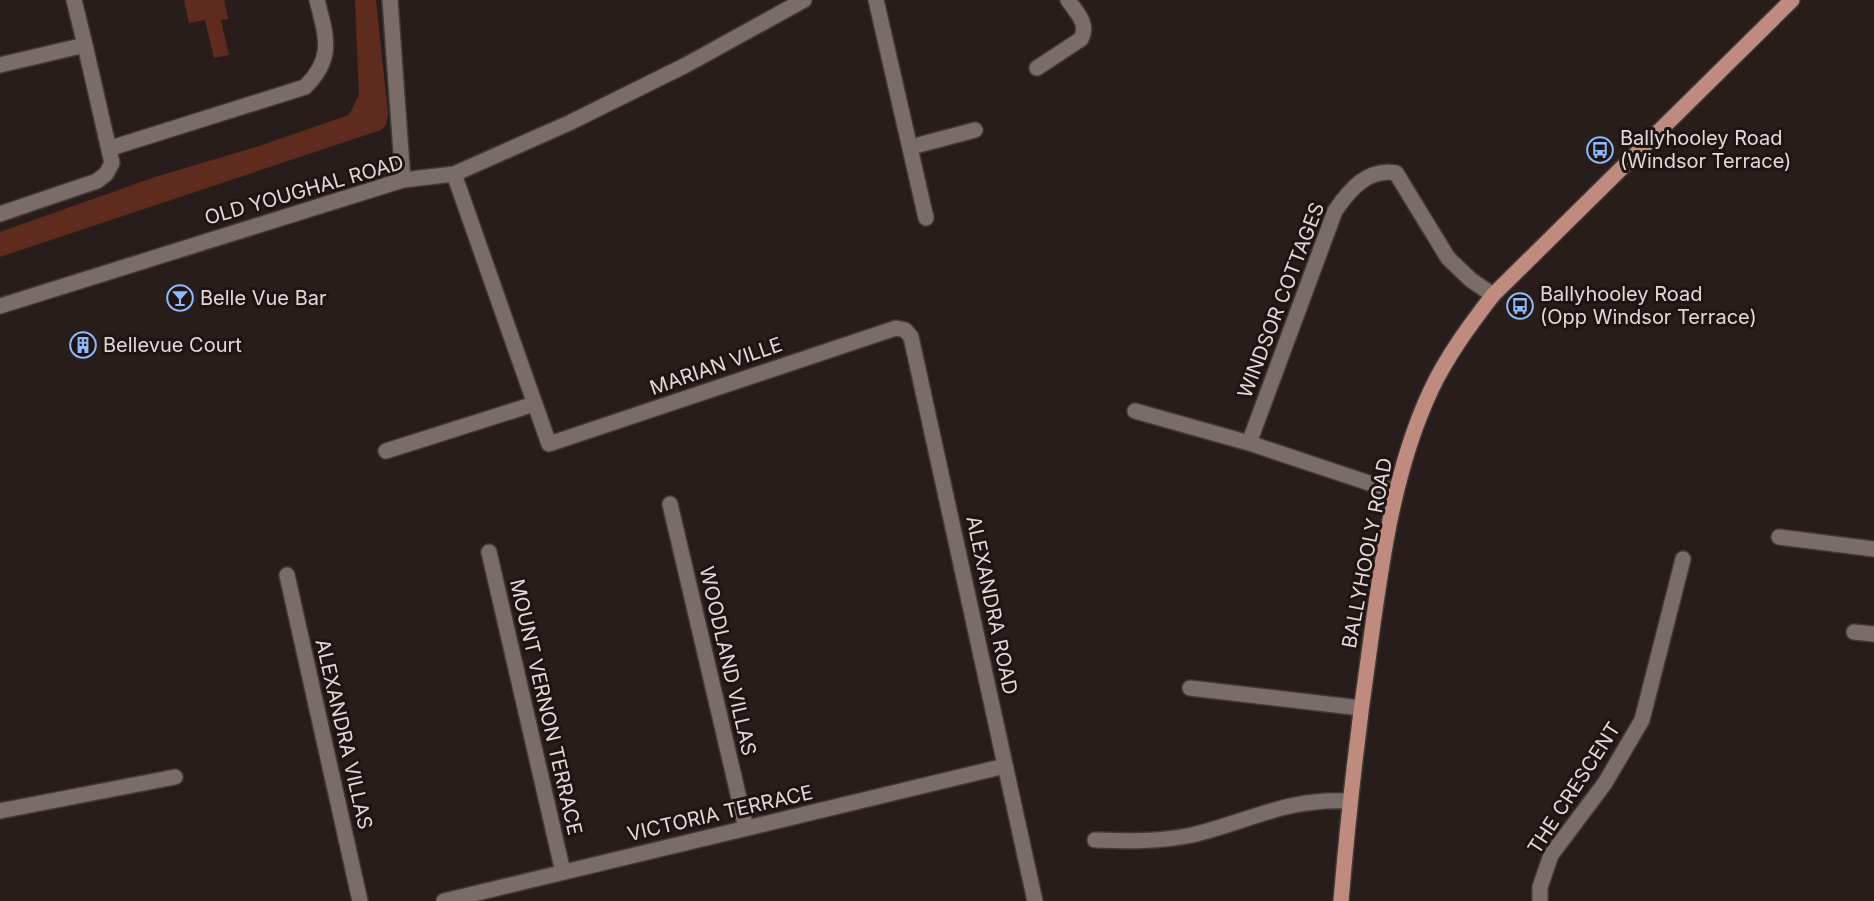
<svg xmlns="http://www.w3.org/2000/svg" width="1874" height="901" viewBox="0 0 1874 901" font-family="Inter,sans-serif">
<style>
.green{fill:#5f2b1f}
.lines{fill:none;stroke-linecap:round;stroke-linejoin:round}
.minor-casing{stroke:#433a38;stroke-width:18}
.major-casing{stroke:#433a38;stroke-width:18}
.minor{stroke:#7a6c69;stroke-width:15}
.major{stroke:#c08b7f;stroke-width:15}
.labels{text-anchor:middle;dominant-baseline:central;stroke-width:6;stroke-linejoin:round;paint-order:stroke}
.poi-label{font-size:20px;fill:#e1d9d8;stroke:#1f1412;text-anchor:start}
.street-label{font-size:20px;fill:#e1d9d8;stroke:#1f1412}
</style>
<rect width="100%" height="100%" fill="#291d1b"/>
<path class="green" d="M184,0H224L228,19L221,20L229,55L214,58L205,20L189,23Z
M355,0H376L388,114L386,125L381,130L0,257V232L155,177L256,147L349,115L359,95Z"/>
<g class="lines">
<g class="minor-casing">
<path id="minor" d="M390,0L403,180
M876,0L926,218
M0,65L85,45L74,0
M1037,68L1081,39C1089,24 1077,13 1068,0
M911,147L975,130
M111,148L305,87C335,58 326,36 317,0
M454,174L549,444L896,328L905,330L911,337L1035,901
M0,214L97,181L106,174L112,163L85,45
M0,306L403,180L454,174L569,123L686,65L804,0
M1135,411L1249,443
M386,451L534,404
M1396,492L1249,443L1335,211C1350,189 1368,168 1396,173L1448,258L1471,280L1493,295
M670,504L746,828
M1779,537L1874,549
M489,552L563,872
M287,575L360,901
M1854,632L1874,634
M1190,688L1361,708
M0,811L175,777
M1095,840C1127,841 1159,842 1192,835C1251,821 1285,798 1349,801
M444,901L1005,766
M1540,901V887L1551,855L1605,783L1642,720L1683,559"/>
</g>
<g class="major-casing">
<path id="major" d="M1341,901C1348,818 1357,736 1369,653C1381,565 1393,471 1431,390C1447,356 1470,325 1493,295L1792,0"/>
</g>
<use href="#minor" class="minor"/>
<use href="#major" class="major"/>
</g>
<defs>
<g id="bus-ring" transform="scale(1.35)"><circle r="9.5" fill="#1f1412" stroke="#8eb9fc" stroke-width="1.5"/><path d="M-5-6H5V4H4V6H2V4H-2V6H-4V4H-5ZM-3.5-4V0h7V-4ZM-3.5 1.2v1.5H-2V1.2ZM2 1.2v1.5H3.5V1.2Z" fill="#8eb9fc"/></g>
<g id="bar-ring" transform="scale(1.35)"><circle r="9.5" fill="#1f1412" stroke="#8eb9fc" stroke-width="1.5"/><path d="M-6-5H6L.8 .8V4.5H3.5V6h-7V4.5H-.8V.8Z" fill="#8eb9fc"/></g>
<g id="building-ring" transform="scale(1.35)"><circle r="9.5" fill="#1f1412" stroke="#8eb9fc" stroke-width="1.5"/><path d="M-4-6H4V6H1V3H-1V6H-4ZM-2.5-4.3h1.7v1.8h-1.7ZM.8-4.3h1.7v1.8H.8ZM-2.5-1h1.7V.8h-1.7ZM.8-1h1.7V.8H.8Z" fill="#8eb9fc"/></g>
</defs>
<g fill-rule="evenodd">
<use href="#bus-ring" x="1600" y="150"/>
<use href="#bar-ring" x="180" y="298"/>
<use href="#bus-ring" x="1520" y="306"/>
<use href="#building-ring" x="83" y="345"/>
</g>
<g class="labels">
<g class="poi-label">
<text x="1620" y="138">Ballyhooley Road<tspan x="1620" dy="23">(Windsor Terrace)</tspan></text>
<text x="1540" y="294">Ballyhooley Road<tspan x="1540" dy="23">(Opp Windsor Terrace)</tspan></text>
<text x="200" y="298">Belle Vue Bar</text>
<text x="103" y="345">Bellevue Court</text>
</g>
<g class="street-label">
<text transform="translate(304 190) rotate(-16)">OLD YOUGHAL ROAD</text>
<text transform="translate(1281 300) rotate(-69)">WINDSOR COTTAGES</text>
<text transform="translate(716 366) rotate(-19)">MARIAN VILLE</text>
<text transform="translate(1367 553) rotate(-79)">BALLYHOOLY ROAD</text>
<text transform="translate(992 605) rotate(78)">ALEXANDRA ROAD</text>
<text transform="translate(728 661) rotate(77)">WOODLAND VILLAS</text>
<text transform="translate(546 707) rotate(77)">MOUNT VERNON TERRACE</text>
<text transform="translate(344 734) rotate(77)">ALEXANDRA VILLAS</text>
<text transform="translate(1574 788) rotate(-57)">THE CRESCENT</text>
<text transform="translate(720 813) rotate(-13)">VICTORIA TERRACE</text>
</g>
</g>
</svg>
